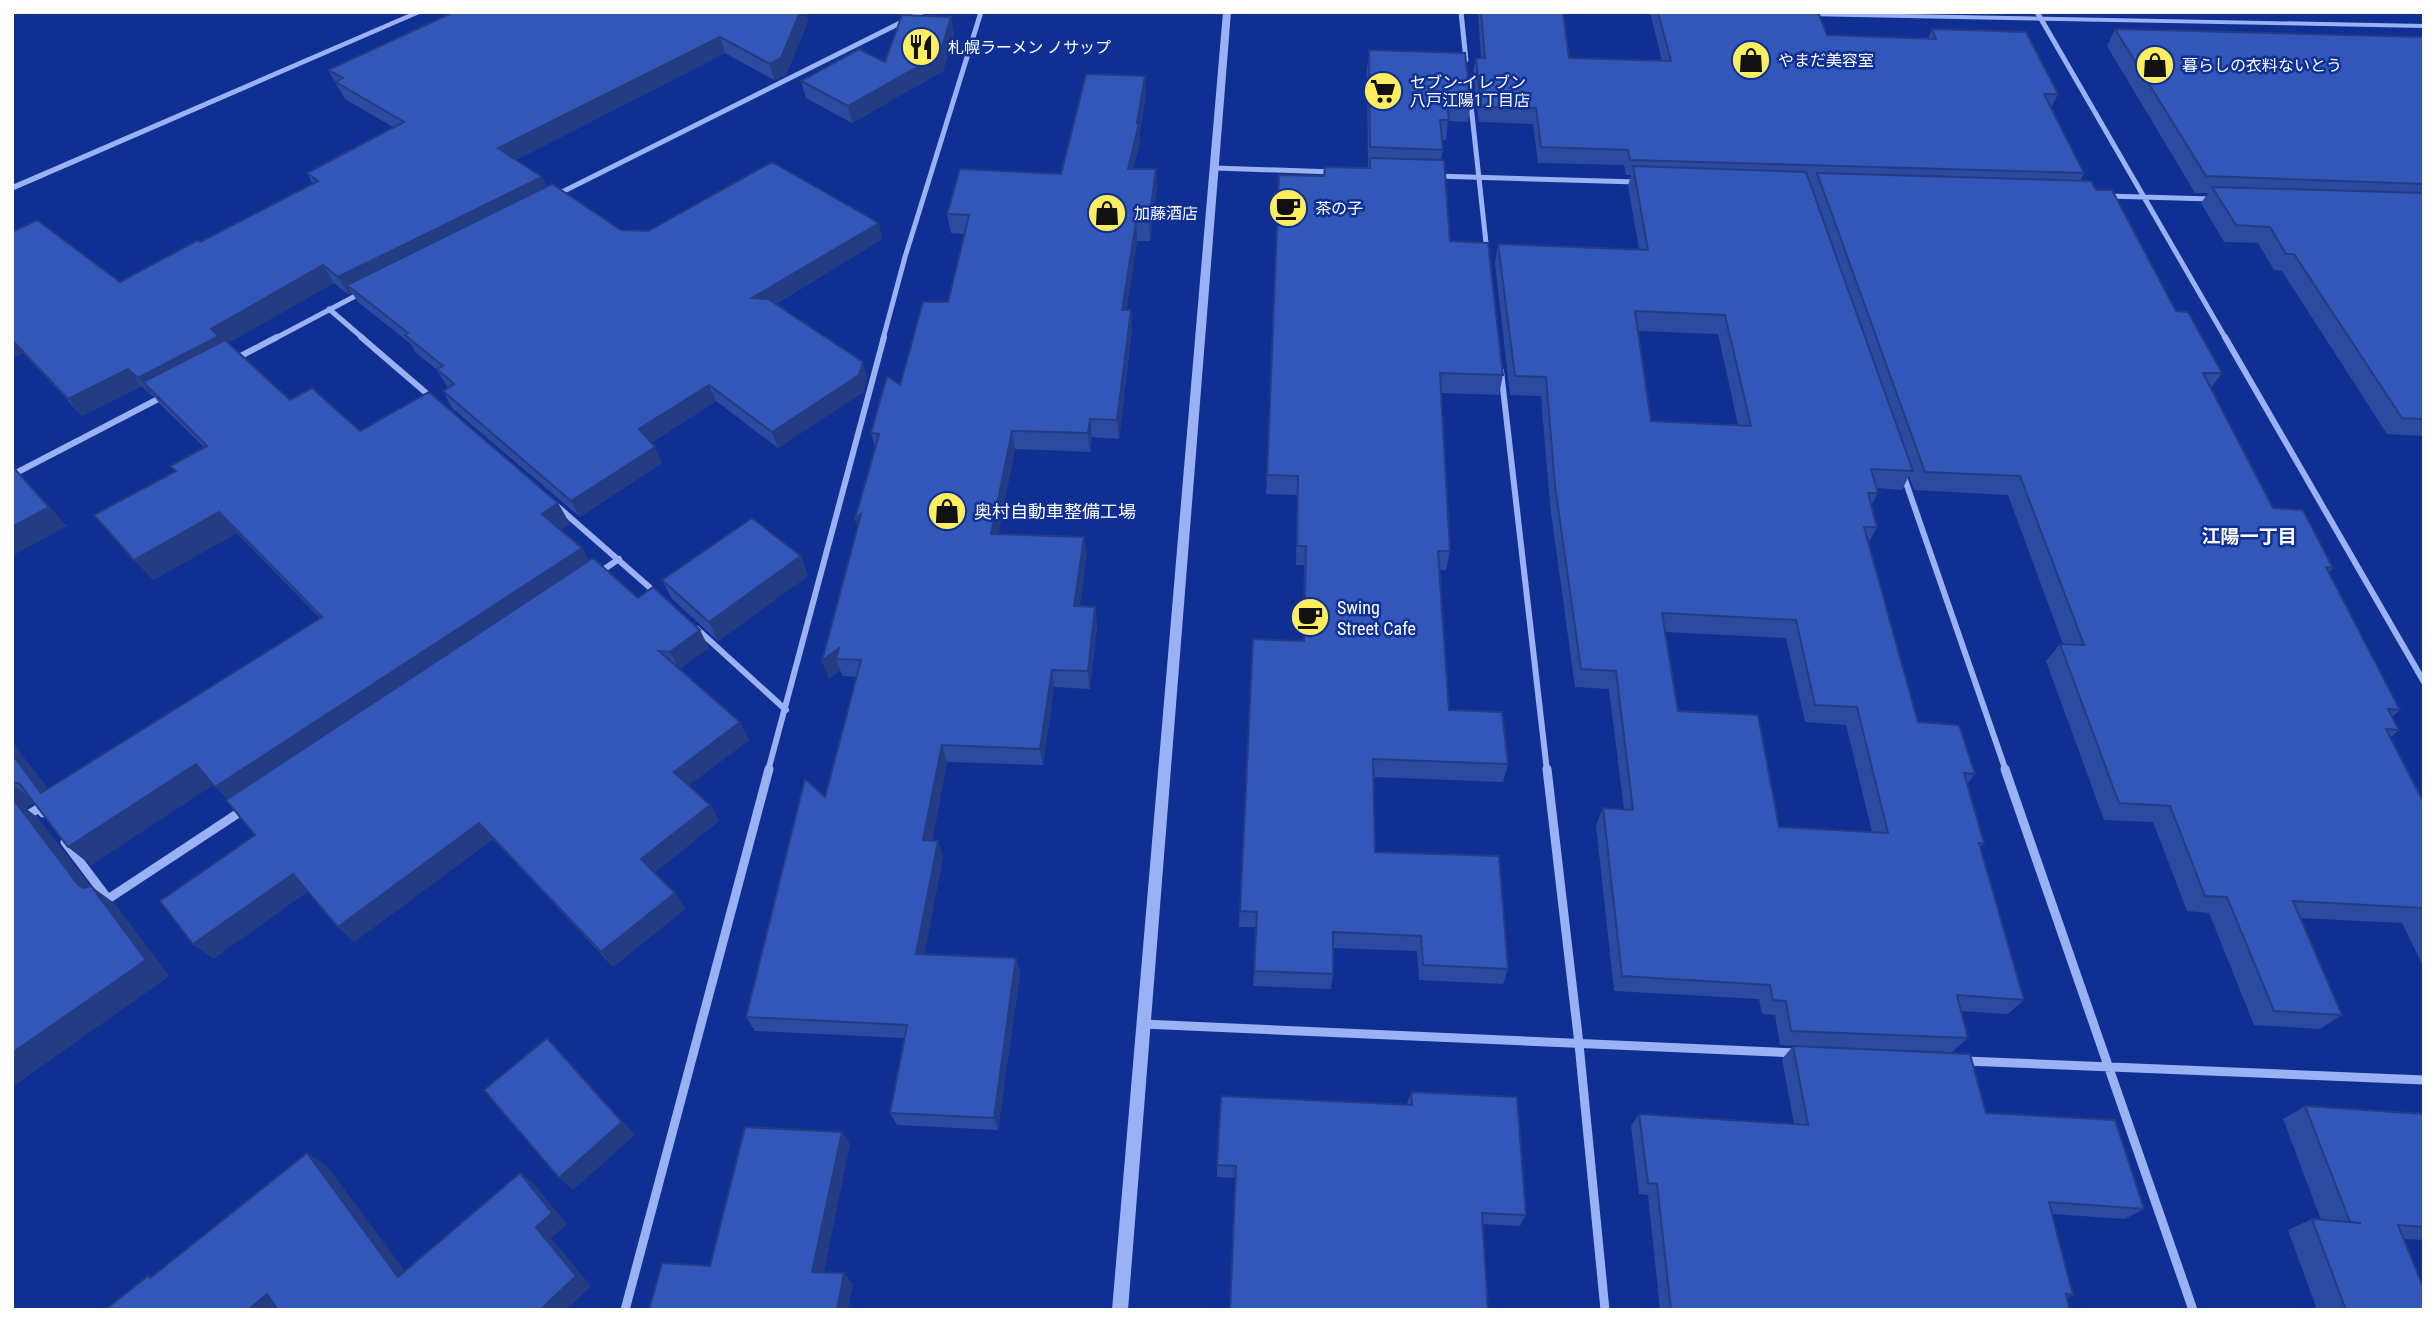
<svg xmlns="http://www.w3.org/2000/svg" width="2436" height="1322" viewBox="0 0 2436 1322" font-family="'Roboto Condensed','Noto Sans JP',sans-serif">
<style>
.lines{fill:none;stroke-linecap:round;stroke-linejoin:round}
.minor-far2{stroke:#9ab2f4;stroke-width:5}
.minor-far1{stroke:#9ab2f4;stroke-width:6}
.minor{stroke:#9ab2f4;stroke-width:9}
.tertiary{fill:#9ab2f4;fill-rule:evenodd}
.wall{fill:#2c4a9f;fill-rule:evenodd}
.shaded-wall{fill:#243c82}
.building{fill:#3356b9;stroke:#243c82;stroke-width:2;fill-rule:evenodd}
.labels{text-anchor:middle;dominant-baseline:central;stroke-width:5;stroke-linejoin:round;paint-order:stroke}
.far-poi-label{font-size:16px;fill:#fff;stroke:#0f3092;text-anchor:start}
.poi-label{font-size:18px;fill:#fff;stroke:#0f3092;text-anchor:start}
.neighbourhood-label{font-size:19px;font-weight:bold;fill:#fff;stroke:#0f3092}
</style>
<rect width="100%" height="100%" fill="#0f3092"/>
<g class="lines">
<path class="minor-far2" d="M1461,12L1466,60
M2037,12L2226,339
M1470,96L1487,252
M1215,168L1333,172
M1436,176L1637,182
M556,195L922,12
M2107,196L2211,199
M329,309L364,339
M274,339L361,293
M883,339L905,257L981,12"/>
<path class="minor-far1" d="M361,337L432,398
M2225,337L2424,682
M235,359L277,337
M1501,371L1547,771
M1903,474L2006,771
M12,475L162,397
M557,506L656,593
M597,574L619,559
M697,629L786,710
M768,771L884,337"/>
<path class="minor" d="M1547,769L1579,1044L1605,1310
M2005,769L2193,1310
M12,825L39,808L43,813
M65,842L108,899L243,810
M1143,1024L1796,1053
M1965,1061L2424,1080
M625,1310L769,769"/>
<path class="tertiary" d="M413,12H424L12,191V185Z
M1223,12H1231L1128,1310H1112Z
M1802,12L2424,24V28L1805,16H1802Z"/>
</g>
<path class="wall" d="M454,12H806L808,21L786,75L774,80L725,53L516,160L542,177L546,186L621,230L882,239L776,304L867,378L863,392L778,448L716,401L651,443L662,463L580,517L452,408L443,391L448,388L437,370L415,352L411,344L358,302L352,293L349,295L334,283L228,343L290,400L360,431L558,503L570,524L561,530L582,548L589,561L638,598L709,648L679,669L749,740L689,785L710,805L719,821L654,873L675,893L685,909L613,967L493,839L354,942L308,891L213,959L255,835L228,799L213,785L91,865L68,847L34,803L25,808L37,817L90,886L114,903L169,976L12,1087V742L48,789L320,618L237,533L153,580L175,471L170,466L204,447L160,404L153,395H151L142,386L82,416L23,353L12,358V232L120,282L200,242L313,184L307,173L393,127L345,99L328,70Z
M1478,12H1563L1569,58L1662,61L1650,12H1818L1827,35L1928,39L1932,29L2058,94L2051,108L2084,173L2080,181L2096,190L2176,311L2222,373L2211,388L2273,508L2333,568L2329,573L2400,710L2392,717L2399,730L2390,738L2424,803V968L2402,923L2300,918L2342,1015L2320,1029L2254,1025L2209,913L2187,911L2153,822L2104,820L2046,661L2060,644H2063L2008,495L1914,490L1909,476L1902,490L1877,488L1878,493L1871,506L1877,527L1868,544L1918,722L1975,774L1967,784L1984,843L1980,847L2024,1000L2008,1014L1961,1011L1968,1038L1952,1052L1780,1045L1775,1015L1762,1014L1759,999L1614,991L1596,825L1603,808L1624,809L1609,689L1575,687L1550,505L1541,396L1510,395L1495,263L1498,244L1639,249L1628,186L1631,175H1626L1624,165L1538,163L1533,124L1479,122L1473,73L1476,58H1481ZM1638,331L1718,334L1738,425L1651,421ZM1665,632L1786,638L1805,722L1846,725L1872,832L1779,827L1678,711Z
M2115,29L2424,37V436L2387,434L2282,271L2274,270L2258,243L2224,242L2201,203L2208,193H2195L2107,46Z
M954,34L943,71L852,123L806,98L801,81L885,62Z
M1369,50L1471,102L1468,122L1448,121L1446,140H1442L1443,150L1441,160L1450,241L1503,375L1499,395L1441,393L1450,551L1446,570H1439L1449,710L1508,764L1503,782L1373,777L1375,852L1508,969L1503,984L1419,980L1417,951L1333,948V974L1331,989L1253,986L1256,927H1239L1253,639L1303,641L1304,565H1296L1297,495L1266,494L1279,175L1324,176L1369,168L1368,167L1367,70Z
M1146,94L1140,132V142L1133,169H1156L1157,188L1150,241H1137L1126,310H1131L1132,329L1119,439L1092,437L1090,452L1015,449L998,534L1084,537L1087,555L1079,606L1095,607L1097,625L1090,689L1054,687L1043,765L947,762L932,841H938L943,857L924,954L1016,958L1020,973L998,1130L897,1125L890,1113L904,1038L755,1031L746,1017L825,797L856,677L843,676L840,670L829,679L822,661L858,527L855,519L875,447L871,433L948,302L965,234L951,233L947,214L1061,174Z
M801,556L808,576L718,641L672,599L662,580Z
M1793,1046L1986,1113L2144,1209L2125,1219L2052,1214L2073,1295L2067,1298L2070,1310H1660L1648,1195L1639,1194L1631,1126L1639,1114L1794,1124L1782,1059Z
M1411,1092L1526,1215L1520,1226L1483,1224L1236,1178L1217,1177V1165L1407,1104Z
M2305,1106L2424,1114V1240L2403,1239L2424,1310H2317L2288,1230L2312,1219L2321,1220L2283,1119Z"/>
<path class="shaded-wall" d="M800,12H806L808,21L786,75L774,80L770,64Z
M951,17L954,34L943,71L852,123L848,106Z
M720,37L725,53L505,165L498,148Z
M1145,76L1146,94L1140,132V142L1129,187L1128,169Z
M1156,169L1157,188L1150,241L1149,222Z
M542,177L549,194L347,285L352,293L349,295L338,277Z
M1136,222L1137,241L1124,329L1122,310Z
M879,223L882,239L757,315L752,298Z
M323,265L334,283L225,345L143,382L153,395H151L138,378L211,329Z
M1131,310L1132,329L1119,439L1117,420Z
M12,341L23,353L12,358Z
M863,362L867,378L863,392L778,448L772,432Z
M128,369L142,386L82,416L68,399Z
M709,385L716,401L647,445L639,429Z
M1090,419L1092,437L1090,452L1088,433Z
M1012,431L1015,449L995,552L991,534Z
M655,447L662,463L580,517L571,501Z
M13,467L67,526L12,556V527Z
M558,503L570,524L554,534L542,514Z
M219,512L237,533L153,580L134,560Z
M861,514V537L855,519Z
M1084,537L1087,555L1077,624L1074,606Z
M582,548L594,569L235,806L215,787Z
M801,556L808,576L718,641L709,622Z
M1095,607L1097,625L1090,689L1088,671Z
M700,630L709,648L679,670L670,652Z
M839,648L836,659L840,670L829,679L822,661Z
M1052,670L1054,687L1043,765L1040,749Z
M740,722L749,740L684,789L674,772Z
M12,742L65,812L41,793L12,754Z
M942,745L947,762L929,856L923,840Z
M196,764L216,783L91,865L68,847Z
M12,784L35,802L25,808L37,817L102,903L79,886L12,817Z
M710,805L719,821L651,875L641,859Z
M479,823L493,839L354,942L338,927Z
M938,841L943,857L922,968L916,954Z
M293,874L310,889L213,959L193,944Z
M91,886L114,903L169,976L12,1087V1053Z
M675,893L685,909L613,967L601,952Z
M1016,958L1020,973L998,1130L994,1118Z
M547,1038L635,1135L573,1190L559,1178Z
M842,1132L850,1144L822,1282L812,1272Z
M307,1153L327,1166L417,1287L398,1277Z
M520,1173L535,1185L567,1224L551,1238L591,1286L566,1310H540L536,1227Z
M844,1273L853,1284L848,1310H837Z
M267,1294L282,1310H248Z"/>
<path class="building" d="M454,12H800L781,58L770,64L720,37L498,148L542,177L338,277L323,265L211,329L219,336L138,378L128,369L68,399L12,340V232L37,220L120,282L198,240L200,242L318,181L307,173L404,122L336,82L343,78L328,70Z
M1481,12H1563L1569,58L1671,61L1658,12H1818L1827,35L1936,39L1932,29L2026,32L2058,94H2044L2084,173L1630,160L1628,150L1541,147L1536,108L1481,107L1476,58H1485Z
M902,15L951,17L940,54L848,106L801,81L859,49L885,62Z
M2115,29L2424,37V184L2206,176Z
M1369,50L1465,53L1471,102L1447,101L1449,120H1440L1443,150L1370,147Z
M1086,74L1145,76L1137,123H1139L1128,169H1156L1149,222H1136L1122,310H1131L1117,420L1090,419L1088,433L1012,431L991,534L1084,537L1074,606L1095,607L1088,671L1052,670L1040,749L942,745L923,840L938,841L916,954L1016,958L994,1118L890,1113L907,1025L746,1017L805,779L825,797L861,660L836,659L839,648L822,661L861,514L855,519L879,434L871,433L887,376L900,385L923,302H948L969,215L947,214L960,169L1061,174Z
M1370,158L1444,160L1450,241L1488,243L1503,375L1440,373L1450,551H1438L1449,710L1502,712L1508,764L1373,759L1375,852L1499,856L1508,969L1423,965L1421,936L1333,932V974L1254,971L1257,912L1240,911L1253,639L1304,641L1306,546H1297L1298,476L1267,475L1279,175L1324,176L1325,167L1370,168Z
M772,162L879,223L752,298L768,299L863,362L859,375L772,432L709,385L639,429L655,447L571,501L443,391L454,384L437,369L443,366L405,335L408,333L347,285L552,184L621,230L648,231Z
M1633,166L1806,172L1913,471L1871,469L1878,493H1868L1877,527H1864L1918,722L1959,725L1975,774L1964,773L1984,843H1979L2024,1000L1957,995L1968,1038L1791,1031L1786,1001L1773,1000L1770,985L1622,976L1603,808L1633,810L1616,671L1581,669L1555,486L1546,377L1515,376L1498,244L1648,250ZM1635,311L1725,315L1751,426L1651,421ZM1662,613L1796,620L1815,705L1857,707L1888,833L1779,827L1758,715L1678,711Z
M1817,173L2091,181L2096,190H2112L2176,311L2188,312L2222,373H2203L2273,508L2303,510L2333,568L2326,567L2400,710L2388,709L2399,730L2386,729L2424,803V908L2293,901L2342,1015L2274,1011L2227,897L2205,896L2170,806L2119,803L2060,644L2084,645L2020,476L1925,472Z
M2212,187L2424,193V419L2402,418L2294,254H2286L2270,227L2236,225Z
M225,340L290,400L312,388L360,431L429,392L558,503L542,514L582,548L215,787L196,764L68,847L19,783H12V754L41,793L322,617L219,512L134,560L94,515L176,471L170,466L207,446L143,382Z
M12,467H13L49,507L12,527Z
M752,518L801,556L709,622L662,580Z
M593,558L638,598L653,587L700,630L670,652L659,651L740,722L674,772L710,805L641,859L675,893L601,952L479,823L338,927L293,874L193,944L160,901L255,835L226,800Z
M12,799H13L79,886L84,888L91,886L146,960L12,1053Z
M547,1038L622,1122L559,1178L484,1090Z
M1793,1046L1970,1054L1986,1113L2115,1120L2144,1209L2049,1202L2073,1295L2066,1294L2070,1310H1671L1657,1184L1648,1183L1639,1114L1808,1125Z
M1411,1092L1517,1097L1526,1215L1482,1213L1488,1310H1230L1236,1166L1217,1165L1221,1096L1412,1105Z
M2305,1106L2424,1114V1227L2398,1225L2424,1289V1310H2346L2312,1219L2361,1223L2350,1222Z
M745,1127L842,1132L812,1272L844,1273L837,1310H649L662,1263L710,1266Z
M307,1153L398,1277L520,1173L552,1213L536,1227L576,1276L540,1310H278L267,1294L248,1310H105L149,1275L150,1278Z"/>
<defs>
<g id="restaurant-disc" transform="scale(2.0125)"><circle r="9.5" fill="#ffee5d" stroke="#0f3092"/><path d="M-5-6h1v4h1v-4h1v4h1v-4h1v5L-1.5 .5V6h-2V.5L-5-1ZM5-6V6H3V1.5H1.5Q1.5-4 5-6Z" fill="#111"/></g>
<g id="shop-disc" transform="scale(2.0125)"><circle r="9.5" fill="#ffee5d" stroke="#0f3092"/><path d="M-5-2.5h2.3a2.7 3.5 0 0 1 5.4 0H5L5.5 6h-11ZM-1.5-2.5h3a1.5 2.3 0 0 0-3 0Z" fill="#111"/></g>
<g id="supermarket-disc" transform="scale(2.0125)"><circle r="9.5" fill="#ffee5d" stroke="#0f3092"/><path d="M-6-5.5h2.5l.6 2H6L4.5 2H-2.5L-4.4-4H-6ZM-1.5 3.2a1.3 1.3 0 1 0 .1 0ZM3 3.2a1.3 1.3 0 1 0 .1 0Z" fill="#111"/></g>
<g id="cafe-disc" transform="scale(2.0125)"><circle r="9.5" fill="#ffee5d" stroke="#0f3092"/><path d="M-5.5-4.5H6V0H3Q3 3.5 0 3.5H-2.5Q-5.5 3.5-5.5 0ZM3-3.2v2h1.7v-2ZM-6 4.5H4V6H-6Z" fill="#111"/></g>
</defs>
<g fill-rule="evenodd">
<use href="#restaurant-disc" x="921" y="47"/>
<use href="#shop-disc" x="1751" y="60"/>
<use href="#shop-disc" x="2155" y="65"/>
<use href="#supermarket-disc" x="1383" y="91"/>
<use href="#cafe-disc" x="1288" y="208"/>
<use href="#shop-disc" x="1107" y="213"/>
<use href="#shop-disc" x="947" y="511"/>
<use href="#cafe-disc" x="1310" y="617"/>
</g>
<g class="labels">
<g class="far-poi-label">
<text x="948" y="47">札幌ラーメン ノサップ</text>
<text x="1778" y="60">やまだ美容室</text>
<text x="2182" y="65">暮らしの衣料ないとう</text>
<text x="1410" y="82">セブン-イレブン<tspan x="1410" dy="18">八戸江陽1丁目店</tspan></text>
<text x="1315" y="208">茶の子</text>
<text x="1134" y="213">加藤酒店</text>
</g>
<g class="poi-label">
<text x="974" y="511">奥村自動車整備工場</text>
<text x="1337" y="607">Swing<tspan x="1337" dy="21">Street Cafe</tspan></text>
</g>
<g class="neighbourhood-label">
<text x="2249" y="536">江陽一丁目</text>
</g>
</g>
<rect width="2436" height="1322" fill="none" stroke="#ffffff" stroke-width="28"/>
</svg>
